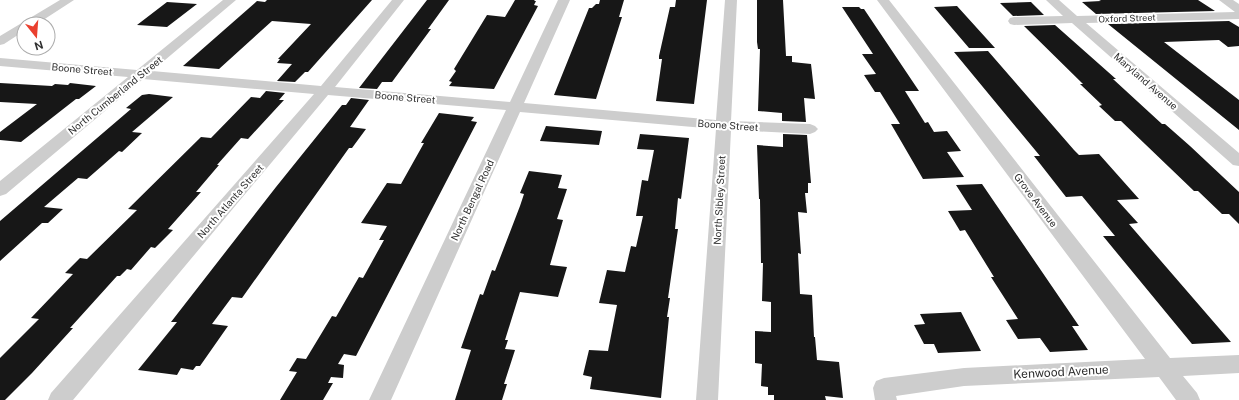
<svg xmlns="http://www.w3.org/2000/svg" width="1239" height="400" viewBox="0 0 1239 400" font-family="'Public Sans',sans-serif">
<style>
.building{fill:#171717}
.lines{fill:none;stroke-linecap:round;stroke-linejoin:round}
.street{fill:#cdcdcd;fill-rule:evenodd}
.labels{text-anchor:middle;dominant-baseline:central;stroke-width:4;stroke-linejoin:round;paint-order:stroke}
.far-street-label{font-size:9px;fill:#303030;stroke:#fff}
.street-label{font-size:10px;fill:#303030;stroke:#fff}
.near-street-label{font-size:12px;fill:#303030;stroke:#fff}
</style>
<rect width="100%" height="100%" fill="#fff"/>
<path class="building" d="M267,0H372L308,72H305L295,82L277,81L292,64L277,63L280,59H278L311,24L272,21L219,69L183,66L257,1L265,2Z
M427,0H449L428,29H431L392,82H382L377,89L359,88Z
M515,0H535L534,1H536L534,5L538,6L494,89L449,86L452,82L449,81L456,71L454,69L487,15L505,17Z
M600,0H624L619,17H622L596,99L554,95L589,8H592L596,4H599Z
M676,0H707L694,104L656,101L662,59H659V56L670,7H675Z
M757,0H783L786,56H792V62L811,64L815,99L804,98L806,122L782,121V113L758,111L760,49H758L757,42Z
M1099,0H1198L1215,11L1096,14L1082,2L1101,1Z
M167,2L197,4L167,27L137,25Z
M1031,2L1044,15L1013,16L1000,3Z
M957,6L995,48H969L934,7Z
M842,7H859L861,9H864L919,91H905L925,123L928,122L934,132L947,131L961,151L947,152L964,177L923,179L891,124H900L880,92H875L864,75L876,74L862,54H873Z
M1229,21L1239,27V46L1228,47L1219,40L1164,42L1239,100V130L1108,24Z
M1055,25L1116,79H1113L1162,124H1165L1190,146L1239,192V224L1229,214H1222L1198,191H1194L1121,121H1115L1099,106L1102,105L1080,84H1083L1024,26Z
M988,51L1074,150L1079,155L1099,154L1139,199L1117,200L1138,223L1129,224L1231,342L1192,344L1103,236H1115L1082,196L1066,197L1034,156H1040L954,52Z
M0,83L52,86L55,84L68,85L70,83L96,86L79,99H76L21,142L0,140V132L37,104L0,102Z
M266,91L285,93L279,100H284L248,139L241,138L217,165H219L196,192H201L168,229L173,230L155,248L151,247L131,270L127,269L120,276H117L70,328H73L32,373L5,400H0V358L39,319L31,318L73,274L65,273L80,258L87,259L137,210L128,209L201,137L211,138L251,97L260,98Z
M149,94L173,97L132,132L142,133L122,152L119,151L87,179L78,178L44,207L63,209L48,223H42L0,261V221L131,109L126,108L142,95Z
M351,98L369,100L350,127L366,129L352,148H349L242,298L232,297L212,324L228,326L200,366H196L193,370L181,368L177,375L138,370L177,322H171L276,187L342,105H346Z
M439,113L474,117L471,121L477,122L356,356L344,354L338,364L344,365L343,378L331,377L328,383H333L323,400H280L297,372L289,371L297,358L306,359L332,316L336,317L359,277L363,278L384,240H379L387,226L361,223L387,183L401,184L424,143H421Z
M546,126L602,131L599,145L540,141Z
M640,134L689,138L681,199L678,198L675,229H678L668,298H670L667,317H669L661,398L590,389L592,377L583,375L589,350L608,351L617,305L599,303L607,270L625,272L631,246L636,247L643,216H636L642,180L648,181L654,150L637,149Z
M783,134L807,135L811,183H808V193H805L807,213L798,212L801,254L798,253L800,294L812,295L814,337H815L817,360L839,362L843,398L825,396L826,400H774V395H768V387L761,386L762,364L755,363V331L771,332V302L762,301L763,263H761L760,199H759L757,145L783,147Z
M529,171L562,175L558,188L567,189L557,219L563,220L550,265L567,267L558,297L520,292L505,340H508L505,349L515,350L504,384H507L502,400H455L471,350L461,348L480,294L483,295L492,270L495,271L520,206L524,194L520,193Z
M982,184L1079,326H1072L1088,350L1050,352L1040,338L1018,339L1006,320L1018,319L991,277H994L965,230L960,231L948,211L972,210L956,185Z
M961,312L981,351L938,353L934,344H924L914,325L925,324L920,314Z"/>
<g class="lines">
<path class="street" d="M60,0H74L37,24H24V31L4,44L0,45V36Z
M223,0H236L152,71L321,86L392,0H404L335,87L510,102L558,0H570L524,103L716,120L725,0H737L731,121L810,124L815,126L818,129L815,132L810,134L731,130L718,400H696L716,129L520,112L391,400H369L506,110L328,95L73,400H48L51,393L314,94L143,79L6,194L0,196V181L128,77L0,66V58L137,70Z
M877,0H889L1170,358L1239,355V373L1183,376L1197,393L1200,400H1176L1159,377L964,386L896,396L897,400H875L873,388L876,381L884,378L964,368L1145,359Z
M1046,0H1059L1077,16L1235,12L1219,0H1233L1239,4V19L1086,23L1239,153V166L1233,165L1072,23L1014,25L1010,24L1008,21L1010,18L1014,17L1063,16Z"/>
</g>
<g class="labels">
<g class="far-street-label">
<text transform="translate(1127 18) rotate(-2)">Oxford Street</text>
</g>
<g class="street-label">
<text transform="translate(82 69) rotate(5)">Boone Street</text>
<text transform="translate(1146 81) rotate(41)">Maryland Avenue</text>
<text transform="translate(115 95) rotate(-39)">North Cumberland Street</text>
<text transform="translate(405 97) rotate(5)">Boone Street</text>
<text transform="translate(728 125) rotate(4)">Boone Street</text>
<text transform="translate(472 200) rotate(-65)">North Bengal Road</text>
<text transform="translate(719 200) rotate(-87)">North Sibley Street</text>
<text transform="translate(1036 200) rotate(53)">Grove Avenue</text>
<text transform="translate(230 201) rotate(-49)">North Atlanta Street</text>
</g>
<g class="near-street-label">
<text transform="translate(1061 372) rotate(-3)">Kenwood Avenue</text>
</g>
</g>
<g transform="translate(36 36) rotate(163)"><circle r="19" fill="#ffffff" stroke="#acacac"/>
<path d="M0-3L7 15L0 10L-7 15Z" fill="#ea402f"/>
<text y="-6" font-size="11" font-weight="bold" text-anchor="middle" fill="#303030">N</text>
</g>
</svg>
